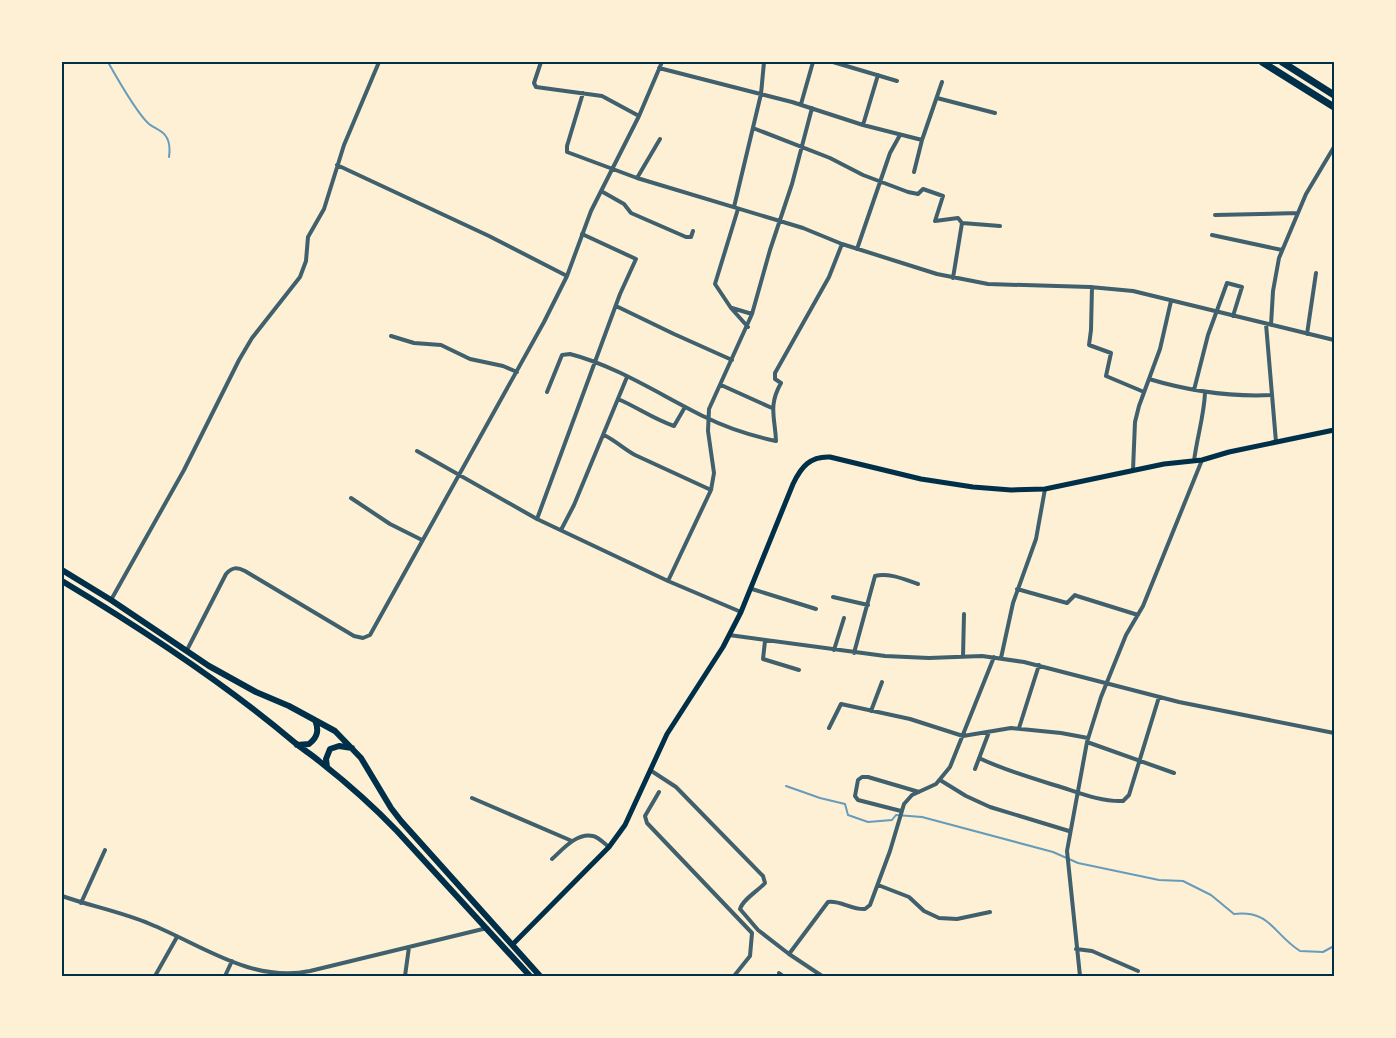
<svg xmlns="http://www.w3.org/2000/svg" width="1396" height="1038" viewBox="0 0 1396 1038" font-family="Manrope,sans-serif">
<style>
.lines{fill:none;stroke-linecap:round;stroke-linejoin:round}
.stream{stroke:#669bbc;stroke-width:2}
.minor{stroke:#3f606c;stroke-width:4}
.secondary{stroke:#003049;stroke-width:5}
.trunk{stroke:#003049;stroke-width:6}
.motorway{stroke:#003049;stroke-width:7}
.neatline{fill:none;stroke:#003049;stroke-width:2}
</style>
<rect width="100%" height="100%" fill="#fdf0d5"/>
<g class="lines">
<path class="stream" d="M108,62C117,78 136,112 149,124C154,128 161,130 165,135C170,141 170,150 169,157
M786,786L820,798L845,804L848,815L868,822L892,820L896,815L922,817L1053,852L1078,863L1159,880L1183,881L1211,895L1234,914C1271,910 1273,934 1300,951L1323,952L1334,946"/>
<path class="minor" d="M541,62L534,83L536,87L602,96L639,116
M833,62L897,81
M659,68L792,102L863,125L922,140L942,82
M583,93L567,146V152L637,178L803,228L842,244L937,274L988,284L1090,287L1133,291L1334,340
M937,98L995,113
M801,104L813,62
M863,125L878,75
M753,128L830,158L863,175L908,192L918,194L923,189L943,196L935,221L958,218L962,223L953,278
M337,165L489,236L567,276
M914,172L922,140
M637,178L660,139
M601,191L624,204L631,213L686,237H691L693,231
M734,207L761,94L764,62
M738,209L715,284L731,308L748,327
M1215,215L1298,213
M962,223L1000,226
M1212,235L1282,250
M857,249L890,153L900,135
M1092,287L1091,330L1089,345L1111,353L1106,376L1144,392
M616,306L674,334L732,360
M732,308L752,314
M1266,324L1276,442
M1271,325L1273,291L1279,258L1306,194L1334,147
M1307,334L1316,273
M391,336L414,343L441,345L470,359L503,366L517,372
M1149,379C1189,391 1230,397 1272,395
M721,385L772,408
M1194,390L1208,335L1227,283L1242,287L1233,316
M547,392L562,355L570,354C617,366 662,396 705,417C727,428 753,436 776,441C775,417 768,406 781,383L775,379V373L829,277L842,244
M618,399C637,407 653,419 674,426L685,407
M604,435C616,441 624,449 635,455L711,490
M417,451L537,519L668,581L741,612
M1194,461C1197,437 1204,416 1205,393
M1133,470L1135,422L1139,406L1160,349L1171,301
M351,498L390,524L422,540
M537,519L620,294L636,259L582,234
M561,530L574,505L627,377
M668,581L711,490L714,473L708,431L709,409L752,314L770,250L792,184L812,108
M752,589L816,609
M1017,589L1067,603L1075,595L1077,596L1138,615
M833,597L868,605
M111,600L184,470L239,360L252,338L300,277L306,261L308,237L324,209L344,145L379,62
M729,635L885,656L929,658L982,656L1024,662L1179,702L1334,733
M765,641L763,659L799,670
M187,650L226,574C232,567 237,567 245,571L354,636L363,638L370,635L544,322L567,276L591,211L639,116L662,62
M834,650L844,618
M854,653L875,576C888,572 906,580 918,584
M963,657L964,614
M1001,658L1013,603L1036,539L1045,489
M871,711L882,682
M829,728L841,704L910,719L963,736L1011,728L1061,733L1088,738
M1019,728L1039,665
M1087,742L1174,773
M979,758C1006,771 1035,779 1064,788C1082,794 1103,802 1123,801L1129,795L1159,697
M975,769L989,732
M650,770L676,787L763,876L765,883C758,891 743,899 740,909L758,930L789,954
M940,780L966,796L990,807L1069,831
M659,792L645,816L647,823L752,933L750,956L734,976
M472,798L572,841
M901,811L858,800L855,796L858,780L862,777H868L919,792
M552,859C562,850 577,832 593,836C598,837 604,843 609,847
M878,885L909,897L924,911L939,918L957,919L990,912
M62,896C90,906 122,912 150,924C202,945 251,983 310,971L487,928
M81,903L105,850
M1076,949L1092,951L1138,971
M779,973L783,976
M155,976L177,937
M225,976L232,961
M405,976L409,947
M822,976L789,954L828,902C840,900 852,910 865,909L870,905L890,851L904,804L912,795L936,784L950,767L994,657
M997,976H999
M1080,976L1067,851L1087,742L1101,697L1126,635L1143,606L1202,460"/>
<path class="secondary" d="M513,944L609,847L625,825L667,734L723,647L741,612L793,484C801,467 810,456 830,457L921,479L973,487L1011,490L1045,489L1164,464L1202,460L1229,452L1334,430"/>
<path class="trunk" d="M62,570L111,600L209,666L256,692L289,706L335,731L361,758L391,808L401,821L540,976
M62,581C142,629 222,681 294,742C302,749 311,754 319,761C347,783 373,806 397,831L530,976
M297,745L309,744C318,737 319,730 315,720
M327,767L326,759L330,749L339,746L352,748"/>
<path class="motorway" d="M1262,62L1334,107
M1282,62L1334,95"/>
</g>
<rect width="1396" height="1038" fill="none" stroke="#fdf0d5" stroke-width="126"/>
<rect x="63" y="63" width="1270" height="912" class="neatline"/>
</svg>
